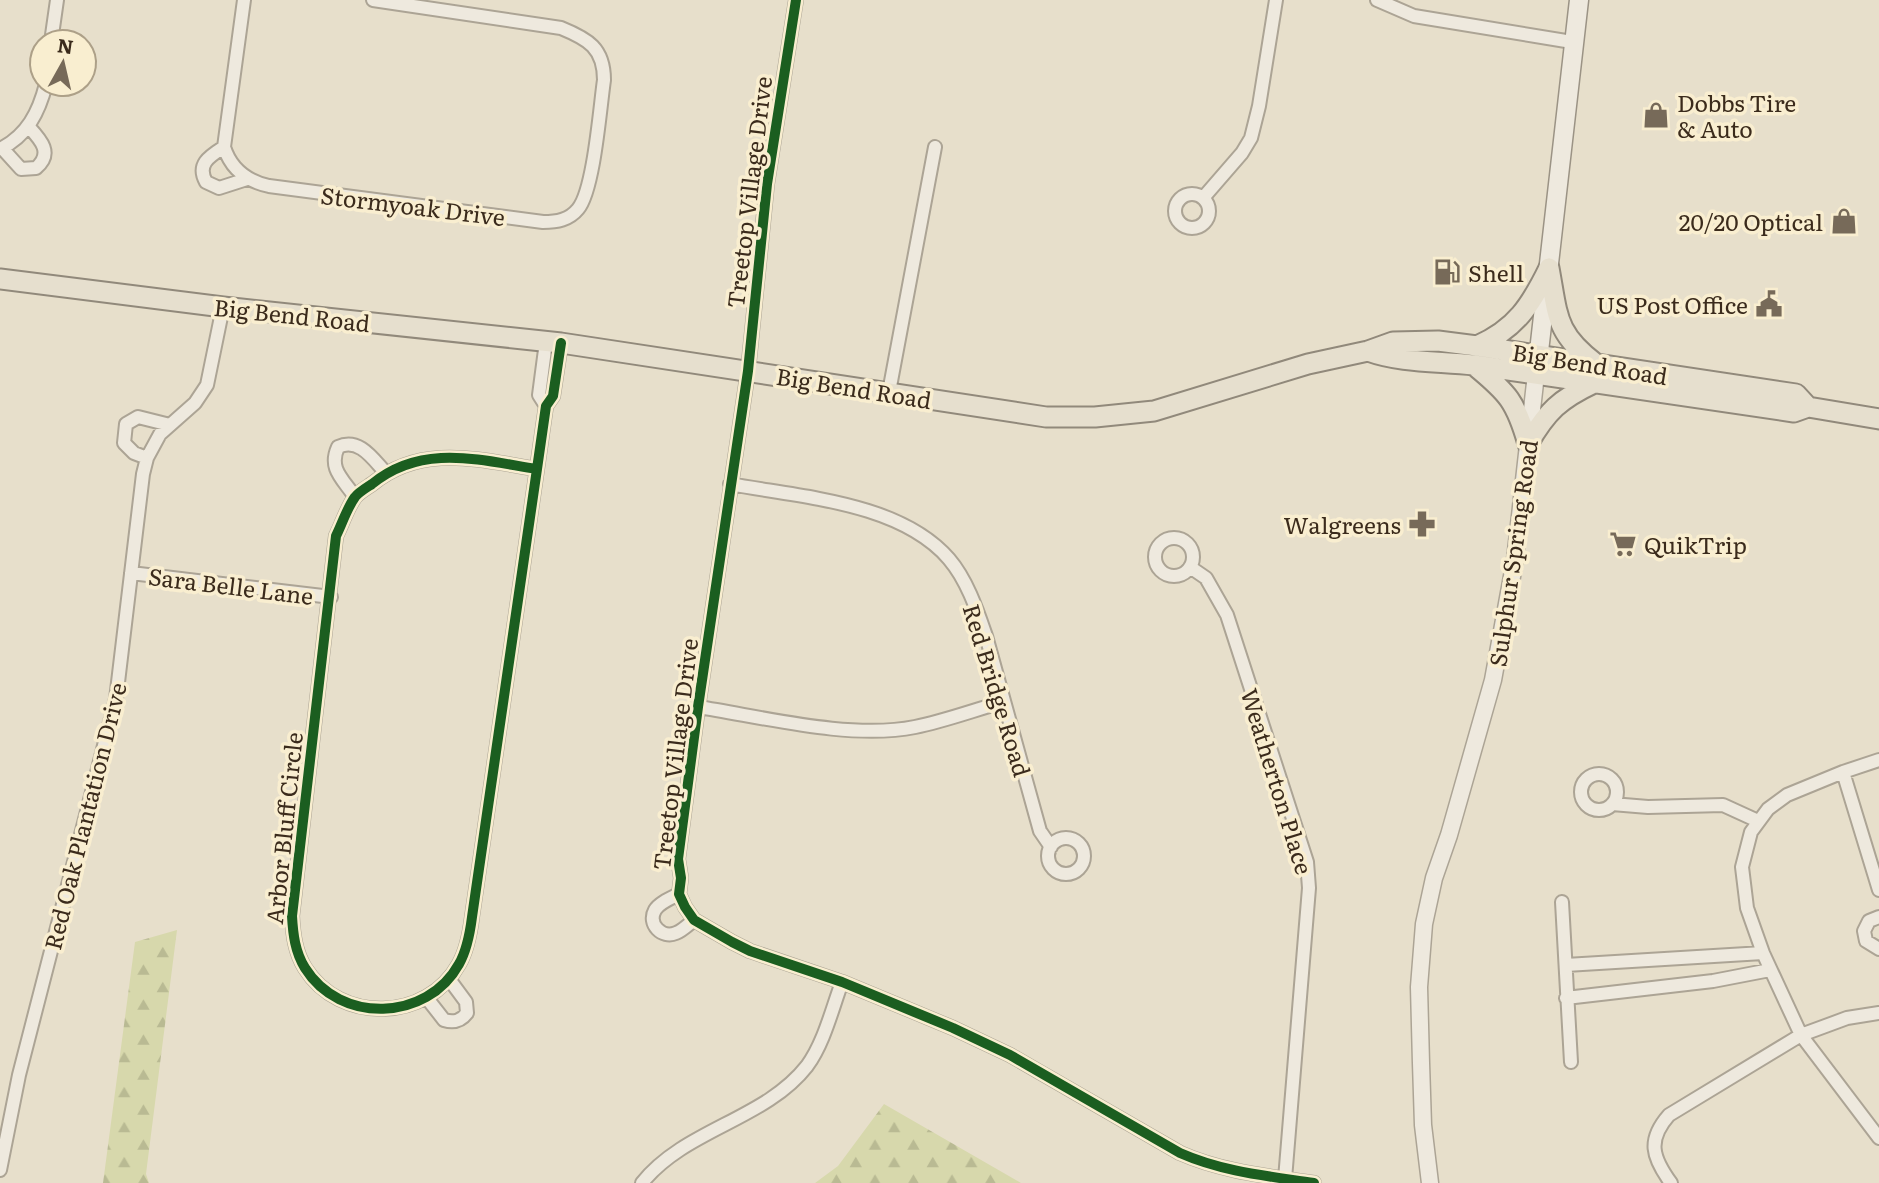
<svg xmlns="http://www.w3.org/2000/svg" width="1879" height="1183" viewBox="0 0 1879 1183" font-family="Literata,serif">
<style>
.forest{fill:url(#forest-firs)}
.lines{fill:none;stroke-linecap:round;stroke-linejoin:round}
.minor-casing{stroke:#aca495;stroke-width:16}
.tertiary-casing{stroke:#aca495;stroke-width:19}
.secondary-casing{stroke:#9b9385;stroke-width:21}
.primary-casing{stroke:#91897b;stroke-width:23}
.minor{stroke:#eee9de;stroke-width:12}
.tertiary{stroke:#eee9de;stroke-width:16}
.secondary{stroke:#eee9de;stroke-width:18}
.primary{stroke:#e6dfce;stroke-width:19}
.cycleway-casing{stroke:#f9eed0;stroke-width:15}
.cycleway{stroke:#1b5e20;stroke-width:10}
.labels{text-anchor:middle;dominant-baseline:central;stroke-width:7;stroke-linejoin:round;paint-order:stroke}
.poi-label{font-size:23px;fill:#3b2b1c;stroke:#f9eed0;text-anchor:start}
.street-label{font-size:23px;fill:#3b2b1c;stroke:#f9eed0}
</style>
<defs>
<pattern id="forest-firs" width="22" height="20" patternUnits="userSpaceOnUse" patternTransform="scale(1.75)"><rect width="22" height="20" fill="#d7d8ac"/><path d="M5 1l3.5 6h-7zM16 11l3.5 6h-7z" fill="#b9ba93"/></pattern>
</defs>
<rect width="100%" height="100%" fill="#e7dfcb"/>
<path class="forest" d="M177,930L146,1174L149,1183H103L135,942Z
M884,1104L1021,1183H815L838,1166Z"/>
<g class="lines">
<g class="minor-casing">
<path id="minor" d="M244,0L224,147C231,169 246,181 269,186L543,222C557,222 569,220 578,209C594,190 600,107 604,80C604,48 588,39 561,28L373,0
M796,0L767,184L748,371L698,707L678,859L681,878L679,894L685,907L694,920L732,942L750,951L842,982L953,1028L1010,1055L1180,1153C1223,1172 1268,1176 1314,1183
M1377,0L1414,16L1572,42
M51,42L57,0
M224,147C210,156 196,164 206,182L219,188L247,179
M2,148L21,169L36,168C54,153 40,139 28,126
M0,149C27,136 39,112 46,84
M1175 211a17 17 0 1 1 34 0a17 17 0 1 1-34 0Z
M1203,198L1242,153L1251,138L1259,106L1276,0
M889,392L935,147
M546,406L539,395L546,342
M147,458L134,453L124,443L126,424L138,417L170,425
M537,469C479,460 422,443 372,484C366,488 359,492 355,497C347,508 342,524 336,536L292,916C293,934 295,952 305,968C340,1024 427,1022 459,964C467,950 470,933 472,917L537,469L546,406L553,396L561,343
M730,484C799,497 900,502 949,559C967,580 977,610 986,636L1040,831L1051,847
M355,497C343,479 328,469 338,447C359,437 373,459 385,472
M1155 557a19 19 0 1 1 38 0a19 19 0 1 1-38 0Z
M1190,567L1206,578L1227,615L1307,862L1309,888L1285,1179
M131,573L331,597
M698,707C763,717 851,740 915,727C945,721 974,710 1003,702
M1879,760L1843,772L1787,795L1768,809L1751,832L1742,867L1747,908L1763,953L1801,1035L1879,1138
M1843,772L1879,890
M1581 792a18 18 0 1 1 36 0a18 18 0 1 1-36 0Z
M1612,804L1648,807L1723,805L1758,821
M1048 856a18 18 0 1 1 36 0a18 18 0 1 1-36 0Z
M679,894C671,898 659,903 655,910C647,924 662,939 676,933C682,931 689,924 694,920
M1562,902L1571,1062
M1879,917L1869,921L1864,931L1866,941L1879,949
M1566,965L1763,953
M426,997L444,1020C454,1023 461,1021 467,1013L466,1002L449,979
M1566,998L1713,981L1770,970
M0,1170L19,1075L116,699L143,474L147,458L160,434L195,403L207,385L223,307
M642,1183C685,1129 765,1120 807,1066C824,1043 832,1009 842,982
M1671,1183C1652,1157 1647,1140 1669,1115L1801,1035L1847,1018L1879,1013"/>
</g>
<g class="tertiary-casing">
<path id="tertiary" d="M1430,1183L1423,1125L1421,1063L1419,987L1424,924L1434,878L1449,835L1493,680L1515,560L1536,374"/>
</g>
<g class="secondary-casing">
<path id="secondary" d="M1537,369L1579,0"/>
</g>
<g class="primary-casing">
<path id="primary" d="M1549,268C1558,316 1555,333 1596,364
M0,279L223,307L561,343L1046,417H1095L1154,411L1308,364L1368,351L1393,342L1438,341L1477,346L1796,394L1808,407
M1477,346C1516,329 1531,305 1549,268
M1368,351C1401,363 1438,361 1474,365L1794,412L1808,407L1879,419
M1475,366C1508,393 1516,402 1528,444
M1528,444C1547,411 1560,399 1594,383"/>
</g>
<use href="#minor" class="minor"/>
<use href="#tertiary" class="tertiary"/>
<use href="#secondary" class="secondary"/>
<use href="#primary" class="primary"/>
<g class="cycleway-casing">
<path id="cycleway" d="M796,0L767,184L748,371L698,707L678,859L681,878L679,894L685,907L694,920L732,942L750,951L842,982L953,1028L1010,1055L1180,1153C1223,1172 1268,1176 1314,1183
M537,469C479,460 422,443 372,484C366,488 359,492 355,497C347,508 342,524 336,536L292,916C293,934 295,952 305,968C340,1024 427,1022 459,964C467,950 470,933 472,917L537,469L546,406L553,396L561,343"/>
</g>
<use href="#cycleway" class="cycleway"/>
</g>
<defs>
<g id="shop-bare" transform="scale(2.1)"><path d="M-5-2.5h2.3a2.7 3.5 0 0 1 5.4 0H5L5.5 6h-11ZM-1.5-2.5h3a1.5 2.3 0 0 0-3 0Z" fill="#776a59" stroke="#f9eed0" stroke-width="2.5" paint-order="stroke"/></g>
<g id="fuel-bare" transform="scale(2.1)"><path d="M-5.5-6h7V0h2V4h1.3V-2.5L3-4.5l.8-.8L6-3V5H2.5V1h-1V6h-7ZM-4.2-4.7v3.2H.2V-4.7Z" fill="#776a59" stroke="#f9eed0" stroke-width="2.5" paint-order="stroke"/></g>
<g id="civic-bare" transform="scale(2.1)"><path d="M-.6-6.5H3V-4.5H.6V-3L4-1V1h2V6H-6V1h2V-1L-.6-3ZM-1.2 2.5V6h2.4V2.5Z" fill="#776a59" stroke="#f9eed0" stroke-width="2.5" paint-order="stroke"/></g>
<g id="pharmacy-bare" transform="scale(2.1)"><path d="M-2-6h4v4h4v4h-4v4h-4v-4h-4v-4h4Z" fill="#776a59" stroke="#f9eed0" stroke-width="2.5" paint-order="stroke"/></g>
<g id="supermarket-bare" transform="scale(2.1)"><path d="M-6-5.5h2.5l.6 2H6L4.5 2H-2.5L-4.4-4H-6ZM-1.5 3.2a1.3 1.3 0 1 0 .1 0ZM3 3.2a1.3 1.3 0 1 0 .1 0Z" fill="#776a59" stroke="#f9eed0" stroke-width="2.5" paint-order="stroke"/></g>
</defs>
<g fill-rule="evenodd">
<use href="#shop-bare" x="1656" y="115"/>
<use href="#shop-bare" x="1844" y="221"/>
<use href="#fuel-bare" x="1447" y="272"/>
<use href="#civic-bare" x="1769" y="304"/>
<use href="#pharmacy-bare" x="1422" y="524"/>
<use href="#supermarket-bare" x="1623" y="544"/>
</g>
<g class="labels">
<g class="poi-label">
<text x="1677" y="102">Dobbs Tire<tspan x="1677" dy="26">&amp; Auto</tspan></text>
<text x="1823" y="221" text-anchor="end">20/20 Optical</text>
<text x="1468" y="272">Shell</text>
<text x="1748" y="304" text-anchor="end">US Post Office</text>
<text x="1401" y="524" text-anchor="end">Walgreens</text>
<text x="1644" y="544">QuikTrip</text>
</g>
<g class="street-label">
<text transform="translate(748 192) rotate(-83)">Treetop Village Drive</text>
<text transform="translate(413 205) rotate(7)">Stormyoak Drive</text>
<text transform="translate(292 314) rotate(6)">Big Bend Road</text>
<text transform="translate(1590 363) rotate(9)">Big Bend Road</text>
<text transform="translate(854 387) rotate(9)">Big Bend Road</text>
<text transform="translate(1512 553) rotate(-82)">Sulphur Spring Road</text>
<text transform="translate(231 585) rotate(7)">Sara Belle Lane</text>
<text transform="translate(998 690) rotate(73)">Red Bridge Road</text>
<text transform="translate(674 754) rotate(-83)">Treetop Village Drive</text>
<text transform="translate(1278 781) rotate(73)">Weatherton Place</text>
<text transform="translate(84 816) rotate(-76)">Red Oak Plantation Drive</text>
<text transform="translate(283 828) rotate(-84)">Arbor Bluff Circle</text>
</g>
</g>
<g transform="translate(63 63) rotate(8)"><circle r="33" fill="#f9eed0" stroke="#ada088" stroke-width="2"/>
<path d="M0-5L12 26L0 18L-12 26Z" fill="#776a59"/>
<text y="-10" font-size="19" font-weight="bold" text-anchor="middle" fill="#3b2b1c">N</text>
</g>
</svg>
